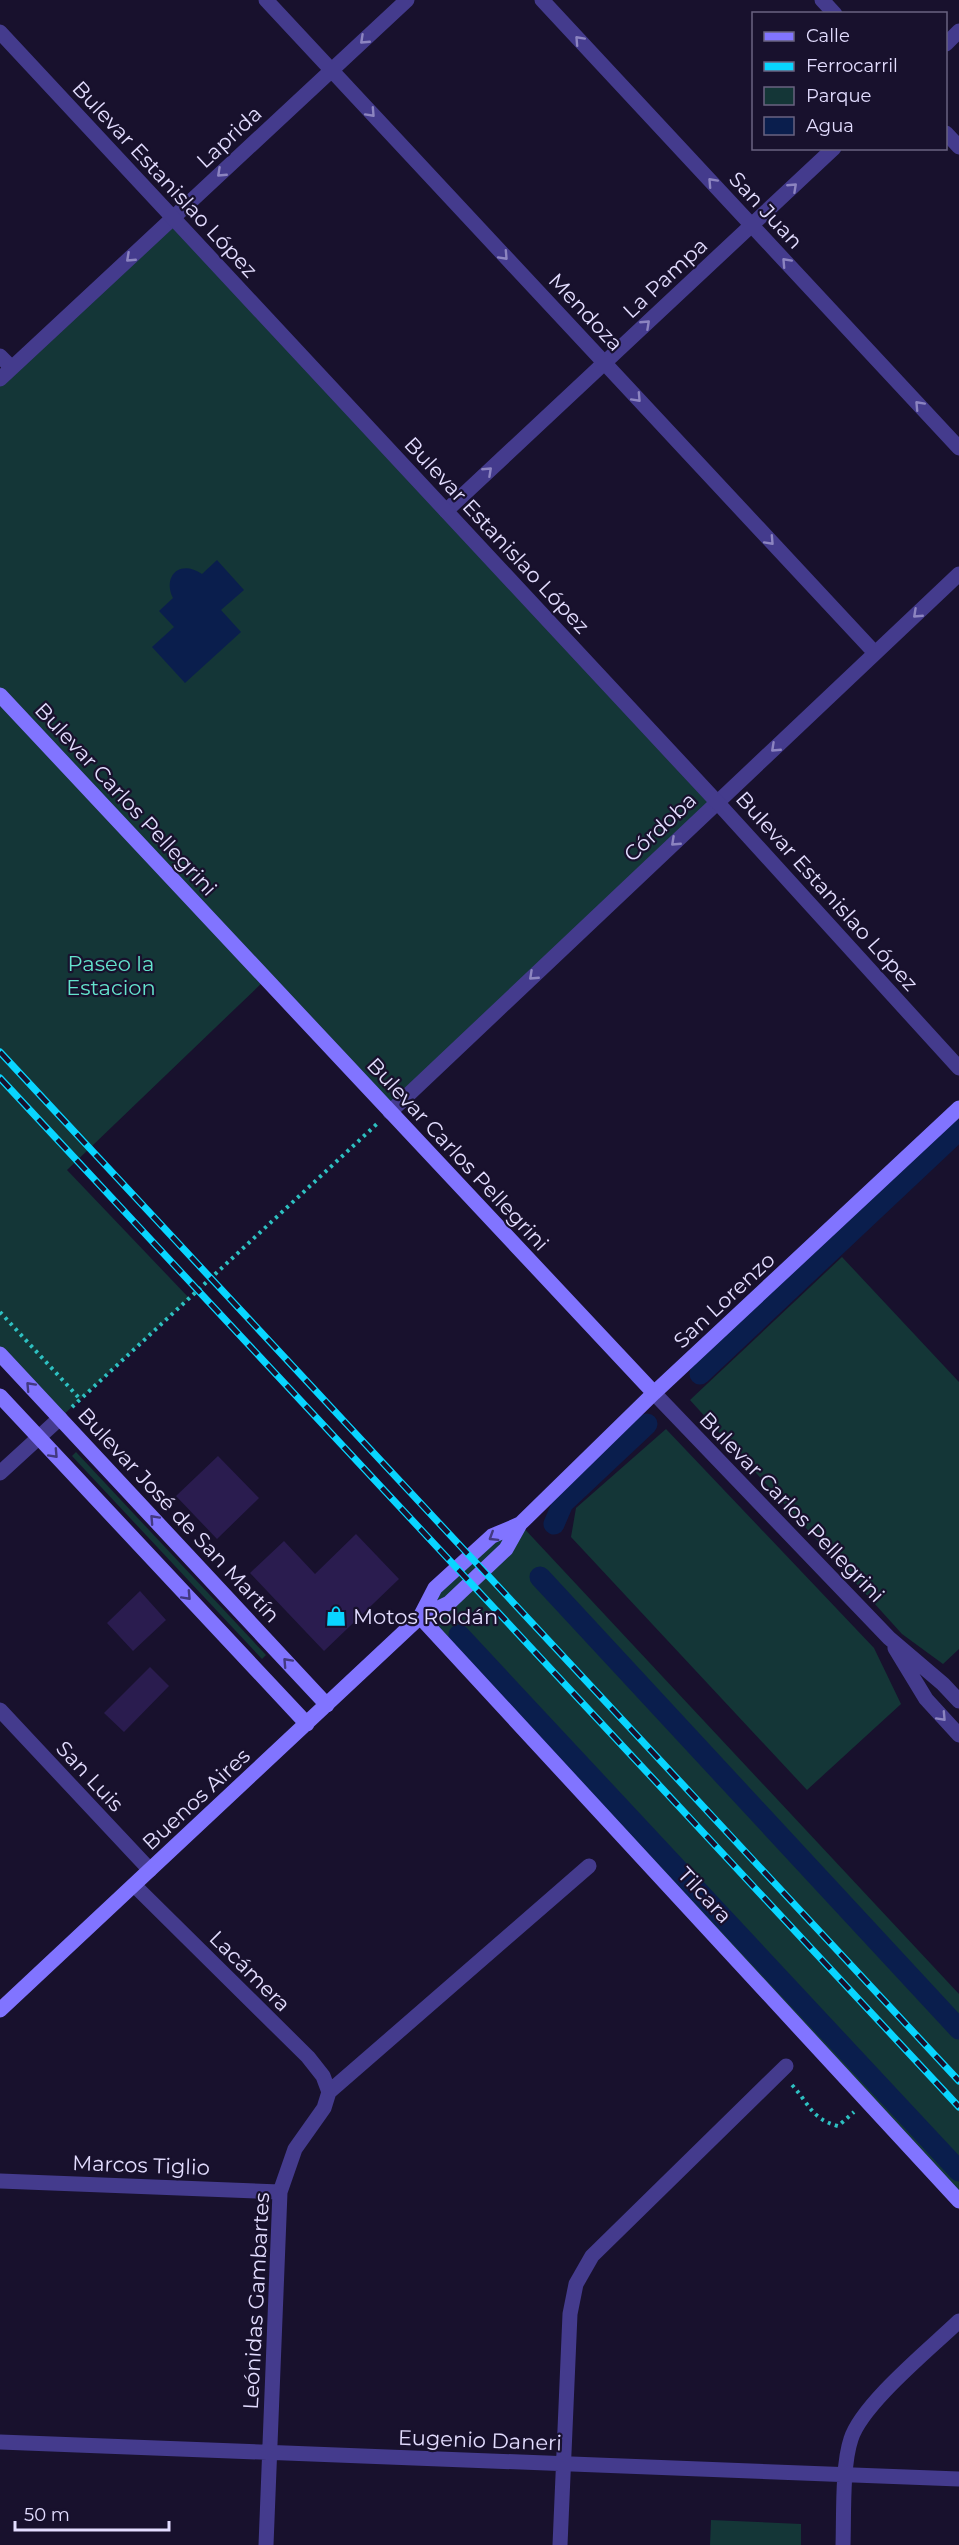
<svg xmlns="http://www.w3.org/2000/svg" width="959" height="2545" viewBox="0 0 959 2545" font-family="Montserrat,sans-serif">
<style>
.green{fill:#143637}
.water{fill:#0a1e4d}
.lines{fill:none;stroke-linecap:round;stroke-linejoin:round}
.canal{stroke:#0a1e4d;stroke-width:21}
.building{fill:#2a1c4f}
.path{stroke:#2ec1c2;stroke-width:4;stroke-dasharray:3 4.5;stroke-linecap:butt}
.minor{stroke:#443b8d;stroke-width:15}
.tertiary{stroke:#443b8d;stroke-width:15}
.secondary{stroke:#8174ff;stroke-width:15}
.rail-casing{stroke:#09d5ff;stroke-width:7}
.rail{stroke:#18112d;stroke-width:4.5;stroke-dasharray:14;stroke-linecap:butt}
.oneway{stroke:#8c84c0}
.oneway2{stroke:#423981}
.labels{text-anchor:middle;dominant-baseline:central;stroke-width:4.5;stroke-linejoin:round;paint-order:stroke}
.street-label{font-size:21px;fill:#e3ddff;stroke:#18112d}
.park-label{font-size:21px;fill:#64e4cd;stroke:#18112d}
.poi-label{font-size:21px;fill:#e3ddff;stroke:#18112d;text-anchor:start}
</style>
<rect width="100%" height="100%" fill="#18112d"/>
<path class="green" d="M173,218L717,802L390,1112L265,980L67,1170L189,1298L60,1418L0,1354V379Z
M842,1257L959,1382V1649L943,1664L902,1634L690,1400Z
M666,1429L874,1648L901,1704L807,1790L571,1537L576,1508Z
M76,1452L266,1655L262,1659L72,1456Z
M520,1524L959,1994V2201L420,1617L435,1588Z
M711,2520L801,2524V2545H710Z"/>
<path class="water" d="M217,560L244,590L221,610L241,632L185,683L152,647L174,627L159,611L173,598C162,575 181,559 202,574Z"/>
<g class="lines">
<path class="canal" d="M700,1374L959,1130
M554,1524L563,1503L647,1424
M540,1577L959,2029
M459,1635L959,2171"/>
</g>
<path class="building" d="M218,1456L259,1498L217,1539L176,1496Z
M356,1534L399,1579L324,1651L250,1573L284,1541L315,1574Z
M140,1591L166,1620L133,1651L107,1623Z
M150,1667L169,1686L124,1732L104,1713Z"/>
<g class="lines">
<path class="path" d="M0,1312L80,1399
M72,1407L379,1122
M792,2085C809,2103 811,2119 838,2126L854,2112"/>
<path class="minor" d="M266,0L875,653
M542,0L959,448
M822,0L835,14
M946,44L959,31
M946,133L959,147
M0,356L12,368
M0,379L407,0
M446,511L834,148
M390,1112L959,574
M654,1393L889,1638L943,1684L959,1701
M0,1473L60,1418
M895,1648L926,1699L959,1735
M0,1710L150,1870
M134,1885L308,2057L323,2076L329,2092
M0,2181L280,2192
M0,2442L959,2479
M266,2545L280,2192L295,2149L324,2108L329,2092L589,1866
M560,2545L570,2314L576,2284L592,2256L786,2066
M843,2545C844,2517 842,2465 851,2439C862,2404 931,2348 959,2321"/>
<path class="tertiary" d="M0,32L717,802L959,1068"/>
<path class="secondary" d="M0,695L654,1393
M0,1354L327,1705
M0,1396L307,1724
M420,1617L959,2201
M420,1617L435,1588L492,1536L520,1524
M0,2010L420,1617L449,1603L506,1549L520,1524L654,1393L959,1108"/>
<g class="rail-casing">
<path id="rail" d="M0,1052L959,2081
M0,1078L959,2107"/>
</g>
<use href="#rail" class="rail"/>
</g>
<defs><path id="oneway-chevron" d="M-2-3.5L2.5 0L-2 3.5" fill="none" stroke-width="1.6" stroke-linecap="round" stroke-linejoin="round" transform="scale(1.5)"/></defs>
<g class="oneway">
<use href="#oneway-chevron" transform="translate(364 40) rotate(137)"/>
<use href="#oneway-chevron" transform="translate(579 40) rotate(-133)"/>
<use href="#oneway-chevron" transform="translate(371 113) rotate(47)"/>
<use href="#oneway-chevron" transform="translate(221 173) rotate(137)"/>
<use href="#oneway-chevron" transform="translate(712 182) rotate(-133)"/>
<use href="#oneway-chevron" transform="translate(793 187) rotate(-43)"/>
<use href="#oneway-chevron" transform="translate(504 256) rotate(47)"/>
<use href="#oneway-chevron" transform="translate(130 258) rotate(137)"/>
<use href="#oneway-chevron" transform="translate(786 262) rotate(-133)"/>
<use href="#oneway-chevron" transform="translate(646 324) rotate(-43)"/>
<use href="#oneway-chevron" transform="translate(637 398) rotate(47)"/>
<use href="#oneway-chevron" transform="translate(919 405) rotate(-133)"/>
<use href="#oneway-chevron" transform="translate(488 471) rotate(-43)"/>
<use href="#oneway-chevron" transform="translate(770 541) rotate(47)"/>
<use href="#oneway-chevron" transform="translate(917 614) rotate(137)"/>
<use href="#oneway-chevron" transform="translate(775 748) rotate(137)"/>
<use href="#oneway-chevron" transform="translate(675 842) rotate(137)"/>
<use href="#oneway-chevron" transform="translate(533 976) rotate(137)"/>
<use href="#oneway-chevron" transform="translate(942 1717) rotate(47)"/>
</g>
<g class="oneway2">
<use href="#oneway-chevron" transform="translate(30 1386) rotate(-133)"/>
<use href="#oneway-chevron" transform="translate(54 1454) rotate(47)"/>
<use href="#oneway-chevron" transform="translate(154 1519) rotate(-133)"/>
<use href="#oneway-chevron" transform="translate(493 1537) rotate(148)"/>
<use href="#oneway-chevron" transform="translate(187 1596) rotate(47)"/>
<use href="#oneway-chevron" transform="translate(287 1662) rotate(-133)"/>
</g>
<defs>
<g id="shop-bare" transform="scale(1.62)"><path d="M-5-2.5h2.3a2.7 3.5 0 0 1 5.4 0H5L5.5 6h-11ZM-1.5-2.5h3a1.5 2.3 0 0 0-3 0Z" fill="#09d5ff" stroke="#18112d" stroke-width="2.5" paint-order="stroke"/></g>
</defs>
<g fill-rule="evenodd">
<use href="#shop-bare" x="336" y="1616"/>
</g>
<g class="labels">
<g class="street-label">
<text transform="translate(229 137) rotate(-43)">Laprida</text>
<text transform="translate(165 179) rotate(47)">Bulevar Estanislao López</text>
<text transform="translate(766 210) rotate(47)">San Juan</text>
<text transform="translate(665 278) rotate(-43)">La Pampa</text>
<text transform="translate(586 312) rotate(47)">Mendoza</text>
<text transform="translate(497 535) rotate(47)">Bulevar Estanislao López</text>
<text transform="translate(126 799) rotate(47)">Bulevar Carlos Pellegrini</text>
<text transform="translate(660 827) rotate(-43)">Córdoba</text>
<text transform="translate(827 891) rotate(48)">Bulevar Estanislao López</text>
<text transform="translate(458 1154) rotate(47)">Bulevar Carlos Pellegrini</text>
<text transform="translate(724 1300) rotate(-43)">San Lorenzo</text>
<text transform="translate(792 1507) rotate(46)">Bulevar Carlos Pellegrini</text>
<text transform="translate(179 1515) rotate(47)">Bulevar José de San Martín</text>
<text transform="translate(90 1776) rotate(47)">San Luis</text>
<text transform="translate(196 1799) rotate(-43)">Buenos Aires</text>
<text transform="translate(705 1895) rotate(47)">Tilcara</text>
<text transform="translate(250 1971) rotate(45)">Lacámera</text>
<text transform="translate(141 2165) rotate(2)">Marcos Tiglio</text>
<text transform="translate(256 2301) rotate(-87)">Leónidas Gambartes</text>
<text transform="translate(480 2440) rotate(2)">Eugenio Daneri</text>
</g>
<g class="park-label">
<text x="111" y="963">Paseo la<tspan x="111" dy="24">Estacion</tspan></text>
</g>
<g class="poi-label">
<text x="353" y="1616">Motos Roldán</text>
</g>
</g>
<rect x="752" y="12" width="195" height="138" fill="#18112d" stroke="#696381" stroke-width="1.5"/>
<rect x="764" y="32" width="30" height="9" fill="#8174ff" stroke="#696381" stroke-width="1.5"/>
<text x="806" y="42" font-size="18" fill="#e3ddff">Calle</text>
<rect x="764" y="62" width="30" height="9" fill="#09d5ff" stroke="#696381" stroke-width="1.5"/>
<text x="806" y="72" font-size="18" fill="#e3ddff">Ferrocarril</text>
<rect x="764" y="87" width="30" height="18" fill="#143637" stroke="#696381" stroke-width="1.5"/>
<text x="806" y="102" font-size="18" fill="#e3ddff">Parque</text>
<rect x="764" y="117" width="30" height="18" fill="#0a1e4d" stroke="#696381" stroke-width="1.5"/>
<text x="806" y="132" font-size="18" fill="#e3ddff">Agua</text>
<path d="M15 2521v9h154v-9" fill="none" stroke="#e3ddff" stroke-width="3"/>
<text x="24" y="2521" font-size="18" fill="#e3ddff" stroke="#18112d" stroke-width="4.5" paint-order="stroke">50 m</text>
</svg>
